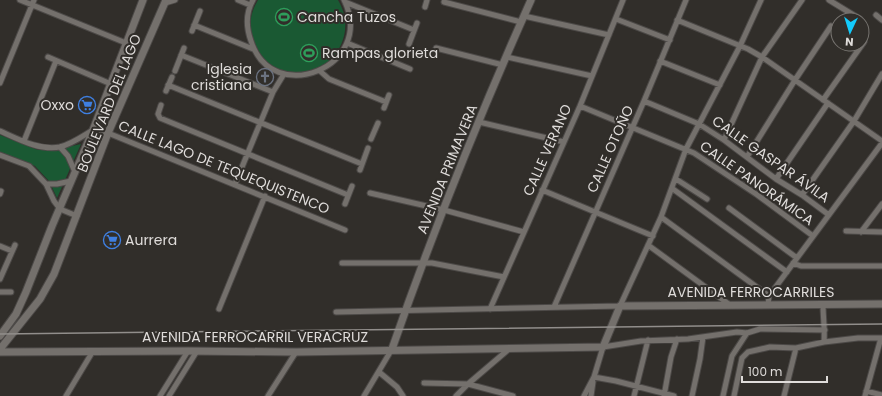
<svg xmlns="http://www.w3.org/2000/svg" width="882" height="396" viewBox="0 0 882 396" font-family="Poppins,sans-serif">
<style>
.green{fill:#1a5933}
.lines{fill:none;stroke-linecap:round;stroke-linejoin:round}
.street-casing{stroke:#4c4947;stroke-width:7}
.secondary-casing{stroke:#4c4947;stroke-width:9}
.street{stroke:#74706c;stroke-width:5}
.secondary{stroke:#74706c;stroke-width:7}
.rail{stroke:#918e8b;stroke-width:1.5}
.labels{text-anchor:middle;dominant-baseline:central;stroke-width:4;stroke-linejoin:round;paint-order:stroke}
.poi-label{font-size:14px;fill:#dfdcda;stroke:#312e2a;text-anchor:start}
.street-label{font-size:14px;fill:#dfdcda;stroke:#312e2a}
</style>
<rect width="100%" height="100%" fill="#312e2a"/>
<path class="green" d="M258,0H338C366,47 307,98 266,61C262,58 259,51 256,46C247,31 249,15 258,0Z
M0,135L38,150H54L81,144L57,198L49,181L35,166L0,152Z"/>
<g class="lines">
<g class="street-casing">
<path id="street" d="M20,0L126,43
M238,0L250,5
M253,0C245,14 246,27 251,41C272,108 377,67 344,0
M829,0L860,19
M345,2L414,30
M444,2L521,22
M165,3L175,0
M425,7L427,0
M876,15L882,20
M524,16L609,35
M616,19L670,40
M677,20L748,49L762,57L882,141
M194,25L253,49
M192,31L200,11
M347,43L410,69
M409,44L417,23
M436,48L503,65
M181,55L273,92
M48,57L111,84
M507,57L592,76
M660,61L720,85
M175,71L184,48
M320,71L329,79L386,102
M0,83L34,0
M168,85L362,164
M166,91L172,77
M823,100L864,42
M644,101L699,124L724,140L776,179L802,195L829,215
M161,105L158,114L160,118L348,195
M580,106L694,153L756,194L813,236
M384,108L389,95
M479,122L564,142
M0,131C18,139 40,151 60,147C72,144 83,136 93,130L108,133L345,230
M371,139L378,123
M724,140L762,57L802,0
M24,141L56,61
M60,147L68,156L75,172
M0,155L29,166L46,184L54,201L60,209L77,216
M747,157L795,80L831,26
M360,170L368,148
M676,179L707,199
M776,179L828,103
M46,184H57L71,181
M235,184L273,92L284,74
M673,189L787,272
M542,190L653,236
M370,193L444,210L524,232
M0,194L1,191
M802,195L854,121L882,74
M345,204L352,186
M729,208L797,258
M661,217L769,296
M846,231L882,232
M861,232L882,204
M648,245L730,305
M0,246L12,251
M342,263H432L504,277
M793,263L801,266H882
M0,279L15,245
M0,292H11
M823,304C823,317 825,329 824,342
M768,305L769,296L882,143
M554,307L644,101L686,0
M219,309L265,196
M490,309L580,106L623,0
M336,312L620,306L661,217L686,149L740,46L761,0
M379,372L397,387L403,396
M594,377L616,381L674,396
M424,383L468,384L513,396
M866,391L882,395
M66,396L93,351
M160,396L188,351
M169,396L197,351
M268,396L296,352
M364,396L392,349
M456,396L468,384L509,349
M584,396L594,377L603,347L641,341L688,339L737,332L747,333L760,329L825,330
M591,396L593,382
M634,396L648,340
M664,396L671,357L677,339
M692,396L700,359L703,337
M723,396L732,356L747,333
M734,396L742,358L748,352L770,347L796,348L824,342L858,338H882
M784,396L796,348
M865,396L881,338"/>
</g>
<g class="secondary-casing">
<path id="secondary" d="M0,336L16,314L26,292L52,226L93,130L143,0
M0,349L40,299L54,274L108,133L166,0
M392,349C433,231 480,114 531,0
M0,352L188,351L296,352L603,347L620,306L882,304"/>
</g>
<use href="#street" class="street"/>
<use href="#secondary" class="secondary"/>
<path class="rail" d="M0,334L882,324"/>
</g>
<defs>
<g id="stadium-ring" transform="scale(0.9)"><circle r="9.5" fill="#312e2a" stroke="#2e9e5b" stroke-width="1.5"/><path d="M0-5a6.5 5 0 1 0 0 10a6.5 5 0 1 0 0-10ZM-3.5-1.8h7v3.6h-7Z" fill="#2e9e5b"/></g>
<g id="church-ring" transform="scale(0.9)"><circle r="9.5" fill="#312e2a" stroke="#6b7280" stroke-width="1.5"/><path d="M-1.2-6h2.4v3.5h3.3v2.4h-3.3V6h-2.4V-.1h-3.3v-2.4h3.3Z" fill="#6b7280"/></g>
<g id="supermarket-ring" transform="scale(0.9)"><circle r="9.5" fill="#312e2a" stroke="#3f7fe0" stroke-width="1.5"/><path d="M-6-5.5h2.5l.6 2H6L4.5 2H-2.5L-4.4-4H-6ZM-1.5 3.2a1.3 1.3 0 1 0 .1 0ZM3 3.2a1.3 1.3 0 1 0 .1 0Z" fill="#3f7fe0"/></g>
</defs>
<g fill-rule="evenodd">
<use href="#stadium-ring" x="284" y="17"/>
<use href="#stadium-ring" x="309" y="53"/>
<use href="#church-ring" x="265" y="77"/>
<use href="#supermarket-ring" x="87" y="105"/>
<use href="#supermarket-ring" x="112" y="240"/>
</g>
<g class="labels">
<g class="poi-label">
<text x="297" y="17">Cancha Tuzos</text>
<text x="322" y="53">Rampas glorieta</text>
<text x="252" y="69" text-anchor="end">Iglesia<tspan x="252" dy="16">cristiana</tspan></text>
<text x="74" y="105" text-anchor="end">Oxxo</text>
<text x="125" y="240">Aurrera</text>
</g>
<g class="street-label">
<text transform="translate(109 103) rotate(-68)">BOULEVARD DEL LAGO</text>
<text transform="translate(610 149) rotate(-66)">CALLE OTOÑO</text>
<text transform="translate(547 150) rotate(-66)">CALLE VERANO</text>
<text transform="translate(771 159) rotate(35)">CALLE GASPAR ÁVILA</text>
<text transform="translate(224 167) rotate(22)">CALLE LAGO DE TEQUEQUISTENCO</text>
<text transform="translate(447 169) rotate(-68)">AVENIDA PRIMAVERA</text>
<text transform="translate(757 183) rotate(35)">CALLE PANORÁMICA</text>
<text x="751" y="292">AVENIDA FERROCARRILES</text>
<text x="255" y="337">AVENIDA FERROCARRIL VERACRUZ</text>
</g>
</g>
<g transform="translate(850 32) rotate(184)"><circle r="19" fill="#312e2a" stroke="#777470"/>
<path d="M0-3L7 15L0 10L-7 15Z" fill="#13cafb"/>
<text y="-6" font-size="11" font-weight="bold" text-anchor="middle" fill="#dfdcda">N</text>
</g>
<path d="M742 376v6h85v-6" fill="none" stroke="#dfdcda" stroke-width="2"/>
<text x="748" y="376" font-size="12" fill="#dfdcda" stroke="#312e2a" stroke-width="3" paint-order="stroke">100 m</text>
</svg>
